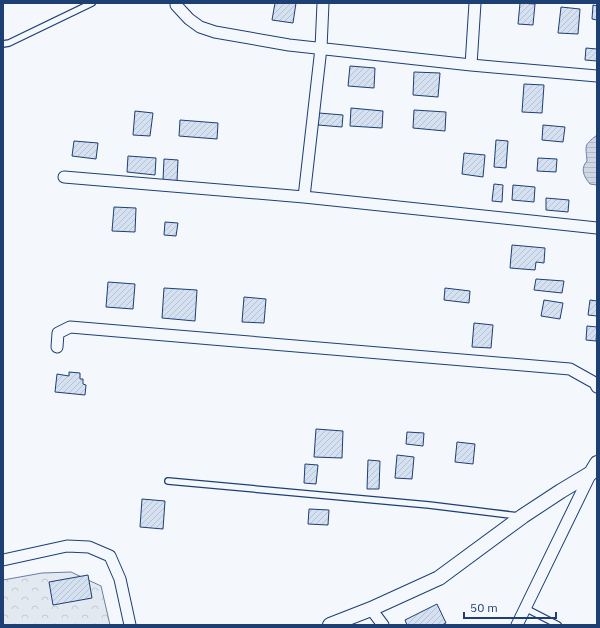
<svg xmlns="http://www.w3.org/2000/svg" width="600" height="628" viewBox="0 0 600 628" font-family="'IBM Plex Sans',sans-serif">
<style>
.forest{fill:url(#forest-crowns);stroke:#687fa3}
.water{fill:url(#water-rules);stroke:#687fa3}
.building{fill:url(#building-hatch);stroke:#1d3f73}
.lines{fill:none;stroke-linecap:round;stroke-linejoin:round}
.service-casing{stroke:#1d3f73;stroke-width:8}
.minor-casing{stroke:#1d3f73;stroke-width:13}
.tertiary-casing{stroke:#1d3f73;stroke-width:16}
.service{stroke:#f4f7fb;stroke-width:5.5}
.minor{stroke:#f4f7fb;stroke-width:11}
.tertiary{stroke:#f4f7fb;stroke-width:14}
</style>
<defs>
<pattern id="forest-crowns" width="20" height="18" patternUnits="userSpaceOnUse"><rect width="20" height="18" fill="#e3e9f0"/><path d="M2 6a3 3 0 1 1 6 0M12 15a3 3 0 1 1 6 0" fill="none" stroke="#c2c9d1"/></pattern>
<pattern id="water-rules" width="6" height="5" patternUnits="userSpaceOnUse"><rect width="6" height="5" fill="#cfd7e4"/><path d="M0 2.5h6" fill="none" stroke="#b1bac7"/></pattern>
<pattern id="building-hatch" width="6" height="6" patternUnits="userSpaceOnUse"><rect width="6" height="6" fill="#d5e0f0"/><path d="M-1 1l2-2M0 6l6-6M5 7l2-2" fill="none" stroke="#b6c1d1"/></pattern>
</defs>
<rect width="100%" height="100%" fill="#f4f7fb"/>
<path class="forest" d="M71,572L101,586L110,625H3V580L42,573Z"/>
<path class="water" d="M597,135V185L590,184C584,177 580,169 587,161C586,145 583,146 597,135Z"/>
<path class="building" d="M275,3H296L293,23L272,20Z
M520,3L535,4L533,25L518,24Z
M593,5L597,6V20L592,19Z
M561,7L580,9L578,34L558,33Z
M586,48L597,49V61L585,60Z
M350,66L375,68L374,88L348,86Z
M414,72L440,73L438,97L413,95Z
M524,84L544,85L542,113L522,112Z
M351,108L383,111L382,128L350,126Z
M414,110L446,112L445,131L413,128Z
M135,111L153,113L150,136L133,135Z
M319,113L343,115L342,127L318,125Z
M180,120L218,123L217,139L179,136Z
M543,125L565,127L563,142L542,140Z
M496,140L508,141L506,168L494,167Z
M74,141L98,143L96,159L72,156Z
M464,153L485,155L483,177L462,174Z
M128,156L156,158L155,175L127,172Z
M538,158L557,159L556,172L537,171Z
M164,159L178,160L177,181L163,180Z
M494,184L503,185L502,202L492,201Z
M513,185L535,187L534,202L512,200Z
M546,198L569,200L568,212L546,210Z
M114,207L136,208L135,232L112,231Z
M165,222L178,223L176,236L164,235Z
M512,245L545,248L544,263L536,262L535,270L510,268Z
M536,279L564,281L562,293L534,290Z
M108,282L135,284L133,309L106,307Z
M164,288L197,290L195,321L162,318Z
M445,288L470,291L469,303L444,300Z
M244,297L266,299L264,323L242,322Z
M544,300L563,303L560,319L541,316Z
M590,300L597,301V316L588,315Z
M474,323L493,325L491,348L472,347Z
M587,326L597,327L596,341L586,340Z
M69,372L80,373V379H83V384L86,385L85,395L55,392L57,374L69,376Z
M316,429L343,431L342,458L314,457Z
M407,432L424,433L423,446L406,444Z
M457,442L475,444L473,464L455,462Z
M397,455L414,457L412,479L395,478Z
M368,460L380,461L379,489H367Z
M305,464L318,465L316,484L304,483Z
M142,499L165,501L163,529L140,527Z
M309,509L329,510L328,525L308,524Z
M88,575L92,598L53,605L49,582Z
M437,604L446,623L442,625H407L405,620Z"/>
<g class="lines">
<g class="service-casing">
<path id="service" d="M3,44L9,43L92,3
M168,481L429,505L519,516
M525,608L558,625"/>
</g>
<g class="minor-casing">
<path id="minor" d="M323,3L321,48L304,197L597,228
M176,5L189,19L200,27L215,32L289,45L471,65L597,76
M471,65L475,3
M64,177L304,197
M57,347L58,333L70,327L570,369L595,383L597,387
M3,560L67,546L89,547L110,556L120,579L130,625
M371,609L383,625
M517,625L591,473"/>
</g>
<g class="tertiary-casing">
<path id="tertiary" d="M330,625L371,609L439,578L523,516L561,491L591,473L597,463"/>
</g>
<use href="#service" class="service"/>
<use href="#minor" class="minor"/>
<use href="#tertiary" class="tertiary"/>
</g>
<rect width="600" height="628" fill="none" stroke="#1d3f73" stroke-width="8"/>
<path d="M464 612v6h92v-6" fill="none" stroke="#1d3f73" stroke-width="2"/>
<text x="470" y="612" font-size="12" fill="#1d3f73" stroke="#f4f7fb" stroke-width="3" paint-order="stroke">50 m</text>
</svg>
